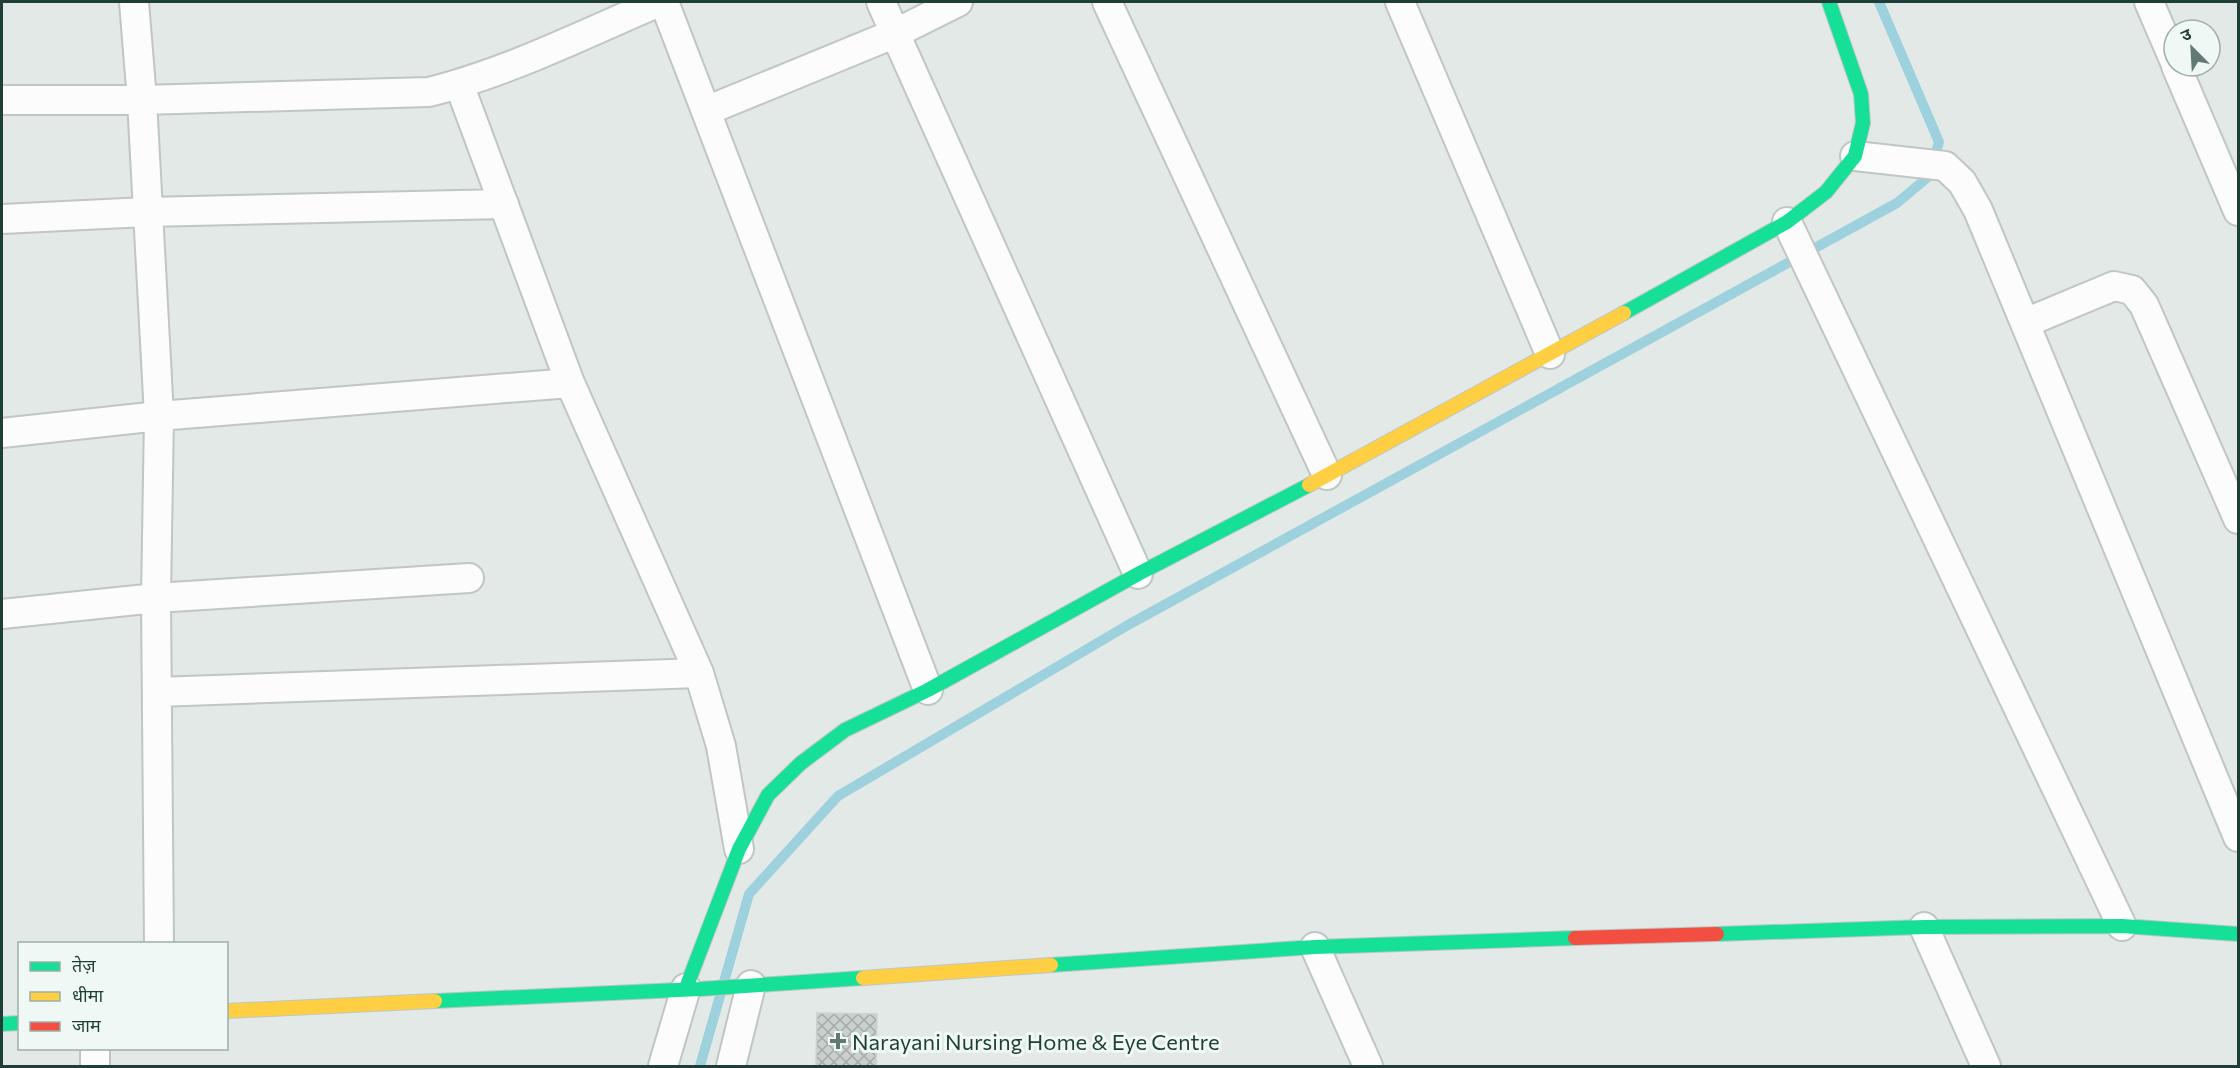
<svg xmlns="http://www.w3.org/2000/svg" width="2240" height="1068" viewBox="0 0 2240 1068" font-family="Commissioner,'Noto Sans Devanagari',sans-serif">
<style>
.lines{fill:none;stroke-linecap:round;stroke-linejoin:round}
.stream{stroke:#9dd1dd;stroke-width:10}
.building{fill:url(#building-cross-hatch);stroke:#cbd2cf;stroke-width:1.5}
.street-casing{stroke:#bfc6c3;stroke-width:32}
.fast-casing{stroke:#bdc7c3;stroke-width:16}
.slow-casing{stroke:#bdc7c3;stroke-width:16}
.jam-casing{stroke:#bdc7c3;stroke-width:16}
.street{stroke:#fbfcfb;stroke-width:28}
.fast{stroke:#16e098;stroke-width:14}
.slow{stroke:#ffcf43;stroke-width:14}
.jam{stroke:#f24e42;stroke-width:14}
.poi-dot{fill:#637a74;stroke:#f0f8f5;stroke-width:2}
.labels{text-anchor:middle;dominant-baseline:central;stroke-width:6;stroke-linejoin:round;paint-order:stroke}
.poi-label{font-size:22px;fill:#1e3e37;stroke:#f0f8f5;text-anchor:start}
</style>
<defs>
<pattern id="building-cross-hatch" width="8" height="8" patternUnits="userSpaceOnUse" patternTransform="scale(1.5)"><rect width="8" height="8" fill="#c9d0cd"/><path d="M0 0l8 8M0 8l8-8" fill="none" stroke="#a3aaa7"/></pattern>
</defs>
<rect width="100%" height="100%" fill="#e2e9e6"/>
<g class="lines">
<path class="stream" d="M700,1066L749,894L838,796L1128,625L1897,203L1928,177L1939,142L1879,2"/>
</g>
<path class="building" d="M817,1013L877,1014L876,1066H816Z"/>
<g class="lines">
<g class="street-casing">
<path id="street" d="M134,2L142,100L159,416L156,598L159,944
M664,2L928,690
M881,2L1138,574
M1107,2L1327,475
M1400,2L1550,354
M2149,2L2174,60
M2176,66L2238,211
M459,84L570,383L699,673L721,746L739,849
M2,100H142L429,92C509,72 584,34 659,2
M706,111L896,33L958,2
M1855,156L1945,166L1962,182L1978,210L2238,837
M2,219L146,212L504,204
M1787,222L2122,926
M2025,323L2114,286L2132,290L2144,305L2238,519
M2,433L159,416L570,383
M2,614L156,598L469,578
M157,692L699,673
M1924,927L1986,1066
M1315,947L1368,1066
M95,1048V1066
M663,1066L686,988
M731,1066L751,985"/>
</g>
<g class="fast-casing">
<path id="fast" d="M1624,313L1787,222L1826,192L1855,156L1863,123L1861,94L1829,2
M1717,934L1924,927L2122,926L2238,934
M1051,965L1315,947L1575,938
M686,988L739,849L768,795L801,763L845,730L928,690L1138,574L1309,485
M435,1001L700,989L863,978
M2,1024L20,1023"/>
</g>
<g class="slow-casing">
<path id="slow" d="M1309,485L1624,313
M863,978L1051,965
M226,1011L435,1001"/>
</g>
<g class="jam-casing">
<path id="jam" d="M1575,938L1717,934"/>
</g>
<use href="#street" class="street"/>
<use href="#fast" class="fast"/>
<use href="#slow" class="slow"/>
<use href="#jam" class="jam"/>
</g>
<path class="poi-dot" d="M835 1032h6v6h6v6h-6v6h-6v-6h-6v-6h6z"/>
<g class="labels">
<g class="poi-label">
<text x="852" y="1041">Narayani Nursing Home &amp; Eye Centre</text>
</g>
</g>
<rect width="2240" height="1068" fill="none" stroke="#1e3e37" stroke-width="6"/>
<rect x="18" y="942" width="210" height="108" fill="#f0f8f5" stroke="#9caea9" stroke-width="1.5"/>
<rect x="30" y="962" width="30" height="9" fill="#16e098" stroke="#9caea9" stroke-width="1.5"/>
<text x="72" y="972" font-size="18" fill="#1e3e37">तेज़</text>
<rect x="30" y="992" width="30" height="9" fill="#ffcf43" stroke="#9caea9" stroke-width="1.5"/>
<text x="72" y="1002" font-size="18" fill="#1e3e37">धीमा</text>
<rect x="30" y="1022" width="30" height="9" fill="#f24e42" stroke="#9caea9" stroke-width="1.5"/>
<text x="72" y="1032" font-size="18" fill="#1e3e37">जाम</text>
<g transform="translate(2192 48) rotate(336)"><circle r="28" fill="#f0f8f5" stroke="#9caea9" stroke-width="1.5"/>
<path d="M0-4.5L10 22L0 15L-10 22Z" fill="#637a74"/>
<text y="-9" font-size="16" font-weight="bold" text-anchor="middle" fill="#1e3e37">उ</text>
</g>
</svg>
